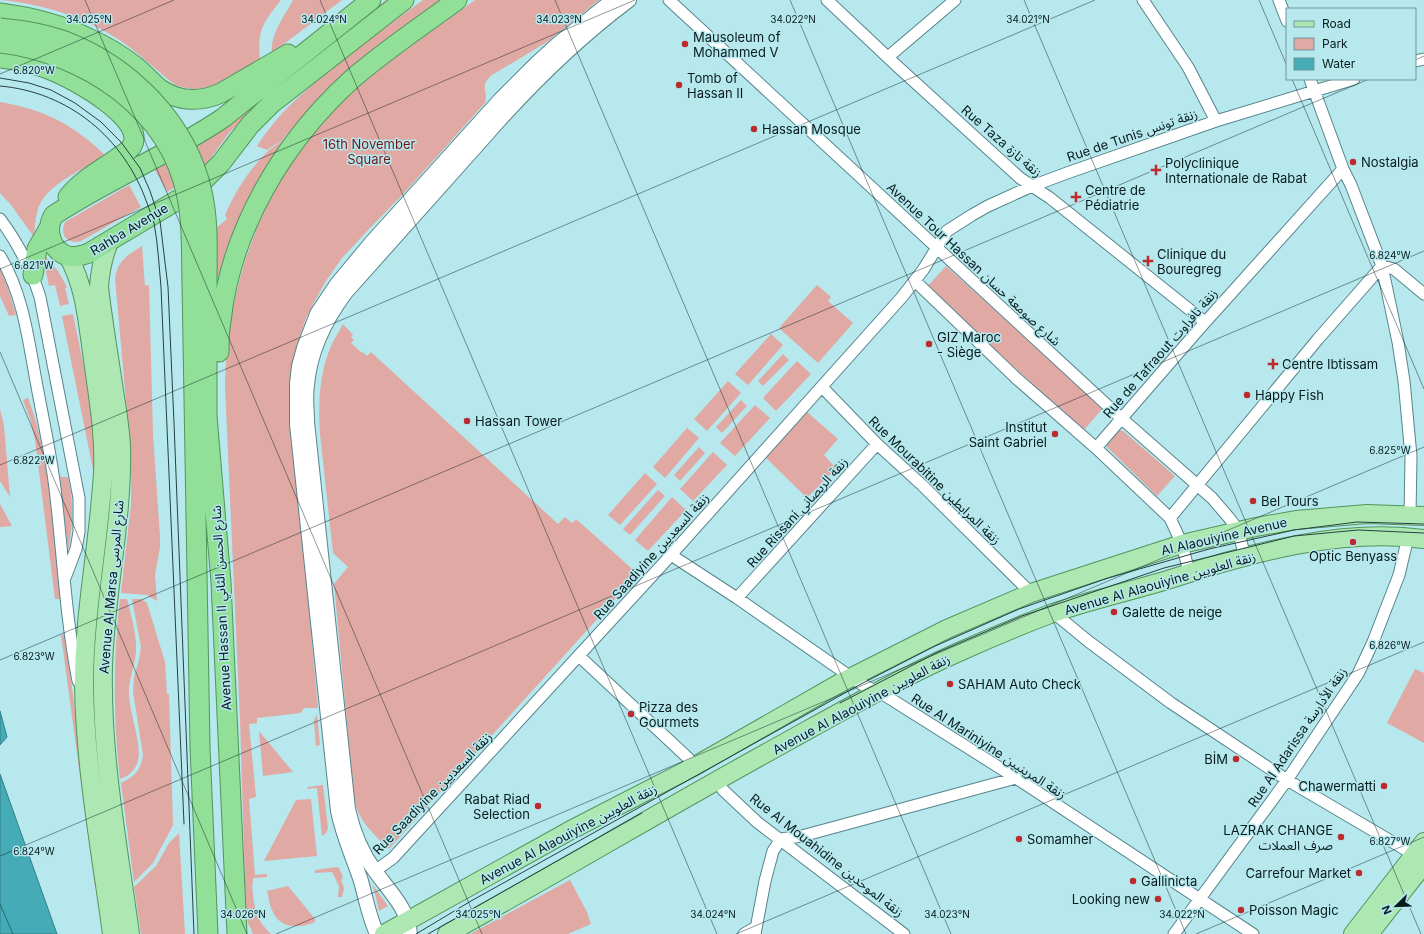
<svg xmlns="http://www.w3.org/2000/svg" width="1424" height="934" viewBox="0 0 1424 934" font-family="Inter,'Noto Sans Arabic',sans-serif">
<style>
.green{fill:#e0a9a3}
.water{fill:#45abb6;stroke:#338088}
.lines{fill:none;stroke-linecap:round;stroke-linejoin:round}
.minor-casing{stroke:#56858b;stroke-width:13}
.tertiary-casing{stroke:#56858b;stroke-width:16}
.primary-casing{stroke:#50965d;stroke-width:20}
.trunk-casing{stroke:#50965d;stroke-width:21}
.minor{stroke:#fff;stroke-width:11}
.tertiary{stroke:#fff;stroke-width:14}
.primary{stroke:#ade7b2;stroke-width:18}
.trunk{stroke:#92df98;stroke-width:19}
.tram{stroke:#284144;stroke-width:1}
.trunk-bridge-casing{stroke:#50965d;stroke-width:21;stroke-linecap:butt}
.trunk-bridge{stroke:#92df98;stroke-width:19}
.ticks{fill:none;stroke:#081c1e;stroke-width:1;stroke-opacity:0.45}
.poi-dot{fill:#bb2b2d;stroke:#b6e8ee;stroke-width:1.5}
.labels{text-anchor:middle;dominant-baseline:central;stroke-width:3;stroke-linejoin:round;paint-order:stroke}
.poi-label{font-size:13px;fill:#081c1e;stroke:#b6e8ee;text-anchor:start}
.street-label{font-size:13px;fill:#081c1e;stroke:#b6e8ee}
.park-label{font-size:13px;fill:#711718;stroke:#b6e8ee}
.ticks-label{font-size:10px;text-anchor:middle;fill:#081c1e;stroke:#b6e8ee;stroke-width:3;stroke-linejoin:round;paint-order:stroke}
</style>
<rect width="100%" height="100%" fill="#b6e8ee"/>
<path class="green" d="M1,0H281C264,22 257,29 260,59C242,69 217,88 197,89C189,89 182,87 175,85C157,71 140,54 121,41C85,17 43,4 1,0Z
M293,0H342L272,53C270,34 284,17 293,0Z
M386,0H388L263,100L262,99Z
M423,0H441L317,101L282,140L267,150L257,146C280,111 305,90 338,64C365,42 394,21 423,0Z
M475,0H599L547,42L492,75C478,87 489,91 485,103L404,193L369,229L342,258L326,281L312,306L306,318L295,352L300,511L318,708H304L301,713L257,718V723L249,724L256,797L249,799L255,875L267,874V877L253,878V883L252,884C254,905 254,918 271,934H253L248,923L246,914L240,720L225,387C226,280 267,173 345,99C385,62 431,32 475,0Z
M0,102C45,110 73,124 106,156C85,168 49,183 39,206C35,216 35,227 34,237L11,205L0,193Z
M252,106L254,108L229,133L204,167L195,145Z
M286,137L289,139L225,259L216,283V228L227,219L225,215C235,192 248,171 266,153C272,147 280,143 286,137Z
M170,161L182,183L167,192L155,170Z
M129,185L141,207L81,241C68,245 59,235 65,222Z
M142,246L145,286L149,285L153,434L160,537V547L155,575L157,601L147,595L121,593L131,504V457L115,278C118,260 128,255 142,246Z
M46,257L58,271L67,287L65,288L69,304L60,306L55,285L49,286L46,272Z
M946,266L1103,408L1084,430L926,288Z
M0,269L7,285L16,315L9,316L0,296Z
M817,285L831,297L828,301L853,323L818,363L779,328Z
M73,314L91,402L95,433V479L62,316Z
M343,324L353,335L351,337L354,340L351,343L362,353L363,352L367,356L371,352L558,524L565,517L572,523L576,519L638,574L389,849C372,832 359,822 354,798L334,584L348,567L333,553L320,434C318,405 319,374 331,346C334,339 339,332 343,324Z
M771,334L783,345L748,385L735,374Z
M783,354L789,360L763,386L758,381Z
M797,361L811,374L776,411L763,398Z
M728,381L741,393L707,431L694,419Z
M28,398C52,461 53,532 60,599H55L35,440L30,419L23,400Z
M741,400L747,406L722,433L716,427Z
M755,405L770,418L735,456L720,443Z
M0,409L4,426L10,497L0,481Z
M807,412L838,439L824,455L836,468L807,498L765,457Z
M687,428L699,438L665,478L653,467Z
M1118,430L1123,431L1175,476L1157,496L1107,447V443Z
M699,447L705,453L680,481L674,475Z
M713,452L727,465L693,501L680,489Z
M645,473L657,484L620,525L608,515Z
M60,477H68C74,502 73,526 68,551Z
M658,490L665,496L630,535L623,529Z
M672,497L686,510L648,551L635,540Z
M0,504L12,526L0,527Z
M120,599H127C131,616 137,634 136,651C135,666 128,681 129,696C130,714 142,745 138,760C136,770 129,776 120,779C113,719 113,659 120,599Z
M132,599H141L147,603L165,662L167,694H169L173,825L153,863L134,882L121,783C134,777 141,770 143,755L133,692L134,677L139,660L141,647Z
M65,634L98,887H95L61,635Z
M1415,669L1424,673V743L1387,723Z
M317,715L320,745L316,746L314,720Z
M259,731L293,772L263,776Z
M323,785L328,828L326,833L322,836L317,789L316,788L307,789L308,787Z
M311,799L317,856L264,861L296,800Z
M179,833L185,934H141L134,887L156,866L169,843Z
M337,867L339,868L343,877L341,880L344,888L342,897H338L339,886L332,872L315,873V870Z
M570,880L587,912L591,924L568,934H470Z
M372,884L388,906L379,911L375,893Z
M288,886L315,919V922C299,929 279,929 272,910C269,904 269,897 267,891Z"/>
<path class="water" d="M0,711L7,737L0,745Z
M0,774L57,934H0Z"/>
<g class="lines">
<g class="minor-casing">
<path id="minor" d="M669,0L1121,418L1212,498L1230,519L1238,530L1245,557
M827,0L897,66L1020,178L1050,198L1205,322
M1143,0L1188,67L1216,121
M1279,0L1287,21
M888,57L955,0
M1415,61L1424,59
M1310,79L1343,169L1351,185L1382,266L1398,342L1404,381L1411,456L1410,516
M0,219C18,243 31,269 40,297L79,498V532L76,549L65,578
M0,256C23,294 28,338 36,381C43,420 52,458 56,497C63,558 66,620 78,681
M915,281L1016,378L1096,448L1170,518L1182,544L1189,572
M822,387L877,444L922,485L1031,593
M1096,448L1200,328L1343,169
M1170,518L1318,339L1382,266L1394,269L1424,294
M671,555L737,598L861,684L886,696L1016,778L1253,934
M737,598L877,444
M1054,613L1088,641L1171,703L1287,780L1418,857
M579,656L688,758L695,766
M717,780L723,790L757,822L904,934
M375,871L393,858L661,566L902,297L923,270L947,231L972,215L988,206L1032,186L1067,173L1216,121L1354,79
M744,934L756,927
M755,934L765,881L773,851L781,839L802,836L1016,778
M1174,934L1287,780L1358,674L1373,642L1399,575L1408,537"/>
</g>
<g class="tertiary-casing">
<path id="tertiary" d="M377,934C369,917 366,899 361,881C353,857 343,836 338,811L297,424V384L299,366L304,348L317,314L337,284L371,243L500,100L536,64L559,43L613,0
M410,934C408,908 389,891 375,871C361,852 353,832 348,809L307,422C307,410 305,397 307,385C310,350 325,320 346,292L487,134C530,85 577,39 629,0"/>
</g>
<g class="primary-casing">
<path id="primary" d="M109,242C103,257 100,271 99,287C103,322 109,356 114,391C117,409 120,427 121,446C123,520 105,593 103,667C101,757 118,845 130,934
M68,256C85,287 87,318 92,352C97,392 105,432 103,472C99,543 84,613 84,684C85,767 101,852 112,934
M384,934L569,831L695,766L840,683L947,629L1031,593L1182,544L1256,527L1296,520L1367,514L1424,516
M447,934C561,871 673,804 788,741C844,710 900,678 959,652C990,638 1021,625 1053,613C1094,599 1136,590 1177,577C1253,552 1344,528 1424,539
M1353,934L1424,842
M1369,934L1424,864"/>
</g>
<g class="trunk-casing">
<path id="trunk" d="M371,0L223,118C170,154 109,179 54,215C45,228 50,251 68,256C75,258 83,255 89,253L181,198L200,184L221,163L250,125L271,104L404,0
M0,13C31,17 60,24 88,38C104,45 121,55 135,66C144,73 151,82 160,89C179,102 201,102 221,93L288,54
M0,58C18,60 36,64 53,71C73,79 147,119 132,146C128,152 121,155 116,159C99,171 80,181 68,197
M33,275L37,249L49,228
M192,283L200,747L208,934
M207,283V416L221,582L237,934
M219,352C219,342 219,331 221,321C231,229 283,142 351,80C384,51 422,26 457,0"/>
</g>
<use href="#minor" class="minor"/>
<use href="#tertiary" class="tertiary"/>
<use href="#primary" class="primary"/>
<use href="#trunk" class="trunk"/>
<path class="tram" d="M0,78L29,83L51,90L75,103L101,122L121,142L140,168L150,191L160,221L168,287L174,423L194,934
M0,86C69,92 124,138 147,203C149,209 152,216 154,223C158,244 159,266 161,287L184,824
M840,703L936,653L1022,616L1164,568L1294,536L1358,530L1424,533
M416,934L471,901L861,684L933,647L1019,609L1108,578L1209,549L1294,530L1357,522L1424,524
M428,934L642,813"/>
<g class="trunk-bridge-casing">
<path id="trunk-bridge" d="M0,28C22,30 45,34 65,41C130,66 187,123 202,192C209,222 207,253 207,283
M0,43C85,53 170,109 187,197C193,225 191,254 192,283"/>
</g>
<use href="#trunk-bridge" class="trunk-bridge"/>
</g>
<path class="ticks" d="M85,0L482,934M320,0L717,934M555,0L951,934M790,0L1186,934M1024,0L1421,934M1259,0L1287,66M1415,60L1424,56M0,74L174,0M1292,79L1424,389M0,269L635,0M0,352L247,934M0,465L1095,0M0,660L1369,79M0,856L1424,251M0,904L13,934M276,934L1424,447M736,934L1424,642M1196,934L1424,837"/>
<g class="poi-dot">
<circle cx="685" cy="44" r="4"/>
<circle cx="679" cy="85" r="4"/>
<circle cx="754" cy="129" r="4"/>
<circle cx="1353" cy="162" r="4"/>
<path d="M1154 164h4v4h4v4h-4v4h-4v-4h-4v-4h4z"/>
<path d="M1074 191h4v4h4v4h-4v4h-4v-4h-4v-4h4z"/>
<path d="M1146 255h4v4h4v4h-4v4h-4v-4h-4v-4h4z"/>
<circle cx="929" cy="344" r="4"/>
<path d="M1271 358h4v4h4v4h-4v4h-4v-4h-4v-4h4z"/>
<circle cx="1247" cy="395" r="4"/>
<circle cx="467" cy="421" r="4"/>
<circle cx="1055" cy="434" r="4"/>
<circle cx="1253" cy="501" r="4"/>
<circle cx="1353" cy="542" r="4"/>
<circle cx="1114" cy="612" r="4"/>
<circle cx="950" cy="684" r="4"/>
<circle cx="631" cy="714" r="4"/>
<circle cx="1236" cy="759" r="4"/>
<circle cx="1384" cy="786" r="4"/>
<circle cx="538" cy="806" r="4"/>
<circle cx="1341" cy="837" r="4"/>
<circle cx="1019" cy="839" r="4"/>
<circle cx="1359" cy="873" r="4"/>
<circle cx="1133" cy="881" r="4"/>
<circle cx="1158" cy="899" r="4"/>
<circle cx="1241" cy="910" r="4"/>
</g>
<g class="labels">
<g class="poi-label">
<text x="693" y="37">Mausoleum of<tspan x="693" dy="15">Mohammed V</tspan></text>
<text x="687" y="78">Tomb of<tspan x="687" dy="15">Hassan II</tspan></text>
<text x="762" y="129">Hassan Mosque</text>
<text x="1361" y="162">Nostalgia</text>
<text x="1165" y="163">Polyclinique<tspan x="1165" dy="15">Internationale de Rabat</tspan></text>
<text x="1085" y="190">Centre de<tspan x="1085" dy="15">Pédiatrie</tspan></text>
<text x="1157" y="254">Clinique du<tspan x="1157" dy="15">Bouregreg</tspan></text>
<text x="937" y="337">GIZ Maroc<tspan x="937" dy="15">- Siège</tspan></text>
<text x="1282" y="364">Centre Ibtissam</text>
<text x="1255" y="395">Happy Fish</text>
<text x="475" y="421">Hassan Tower</text>
<text x="1047" y="427" text-anchor="end">Institut<tspan x="1047" dy="15">Saint Gabriel</tspan></text>
<text x="1261" y="501">Bel Tours</text>
<text x="1353" y="556" text-anchor="middle">Optic Benyass</text>
<text x="1122" y="612">Galette de neige</text>
<text x="958" y="684">SAHAM Auto Check</text>
<text x="639" y="707">Pizza des<tspan x="639" dy="15">Gourmets</tspan></text>
<text x="1228" y="759" text-anchor="end">BİM</text>
<text x="1376" y="786" text-anchor="end">Chawermatti</text>
<text x="530" y="799" text-anchor="end">Rabat Riad<tspan x="530" dy="15">Selection</tspan></text>
<text x="1333" y="830" text-anchor="end">LAZRAK CHANGE<tspan x="1333" dy="15">صرف العملات</tspan></text>
<text x="1027" y="839">Somamher</text>
<text x="1351" y="873" text-anchor="end">Carrefour Market</text>
<text x="1141" y="881">Gallinicta</text>
<text x="1150" y="899" text-anchor="end">Looking new</text>
<text x="1249" y="910">Poisson Magic</text>
</g>
<g class="street-label">
<text transform="translate(1132 135) rotate(-19)">Rue de Tunis زنقة تونس</text>
<text transform="translate(1002 141) rotate(41)">Rue Taza زنقة تازة</text>
<text transform="translate(129 229) rotate(-31)">Rahba Avenue</text>
<text transform="translate(974 264) rotate(43)">Avenue Tour Hassan شارع صومعة حسان</text>
<text transform="translate(1160 353) rotate(-49)">Rue de Tafraout زنقة تافراوت</text>
<text transform="translate(935 480) rotate(44)">Rue Mourabitine زنقة المرابطين</text>
<text transform="translate(797 512) rotate(-48)">Rue Rissani زنقة الريصاني</text>
<text transform="translate(1224 536) rotate(-13)">Al Alaouiyine Avenue</text>
<text transform="translate(651 556) rotate(-48)">Rue Saadiyine زنقة السعديين</text>
<text transform="translate(1160 583) rotate(-16)">Avenue Al Alaouiyine زنقة العلويين</text>
<text transform="translate(111 587) rotate(-85)">Avenue Al Marsa شارع المرسى</text>
<text transform="translate(221 608) rotate(-93)">Avenue Hassan II شارع الحسن الثاني</text>
<text transform="translate(861 704) rotate(-28)">Avenue Al Alaouiyine زنقة العلويين</text>
<text transform="translate(1297 737) rotate(-56)">Rue Al Adarissa زنقة الأدارسة</text>
<text transform="translate(989 746) rotate(33)">Rue Al Mariniyine زنقة المرينيين</text>
<text transform="translate(432 793) rotate(-46)">Rue Saadiyine زنقة السعديين</text>
<text transform="translate(568 834) rotate(-28)">Avenue Al Alaouiyine زنقة العلويين</text>
<text transform="translate(827 855) rotate(38)">Rue Al Mouahidine زنقة الموحدين</text>
</g>
<g class="park-label">
<text x="369" y="144">16th November<tspan x="369" dy="15">Square</tspan></text>
</g>
</g>
<g class="ticks-label">
<text x="89" y="23">34.025°N</text>
<text x="324" y="23">34.024°N</text>
<text x="559" y="23">34.023°N</text>
<text x="793" y="23">34.022°N</text>
<text x="1028" y="23">34.021°N</text>
<text x="34" y="74">6.820°W</text>
<text x="1390" y="259">6.824°W</text>
<text x="34" y="269">6.821°W</text>
<text x="1390" y="454">6.825°W</text>
<text x="34" y="464">6.822°W</text>
<text x="1390" y="649">6.826°W</text>
<text x="34" y="660">6.823°W</text>
<text x="1390" y="845">6.827°W</text>
<text x="34" y="855">6.824°W</text>
<text x="243" y="918">34.026°N</text>
<text x="478" y="918">34.025°N</text>
<text x="713" y="918">34.024°N</text>
<text x="947" y="918">34.023°N</text>
<text x="1182" y="918">34.022°N</text>
</g>
<rect x="1286" y="8" width="130" height="72" fill="#b6e8ee" stroke="#70969b"/>
<rect x="1294" y="21" width="20" height="6" fill="#ade7b2" stroke="#70969b"/>
<text x="1322" y="28" font-size="12" fill="#081c1e">Road</text>
<rect x="1294" y="38" width="20" height="12" fill="#e0a9a3" stroke="#70969b"/>
<text x="1322" y="48" font-size="12" fill="#081c1e">Park</text>
<rect x="1294" y="58" width="20" height="12" fill="#45abb6" stroke="#70969b"/>
<text x="1322" y="68" font-size="12" fill="#081c1e">Water</text>
<g transform="translate(1396 906) rotate(247)" stroke="#b6e8ee" stroke-width="3" paint-order="stroke">
<path d="M0-3L7 15L0 10L-7 15Z" fill="#081c1e"/>
<text y="-6" font-size="11" font-weight="bold" text-anchor="middle" fill="#081c1e">N</text>
</g>
</svg>
